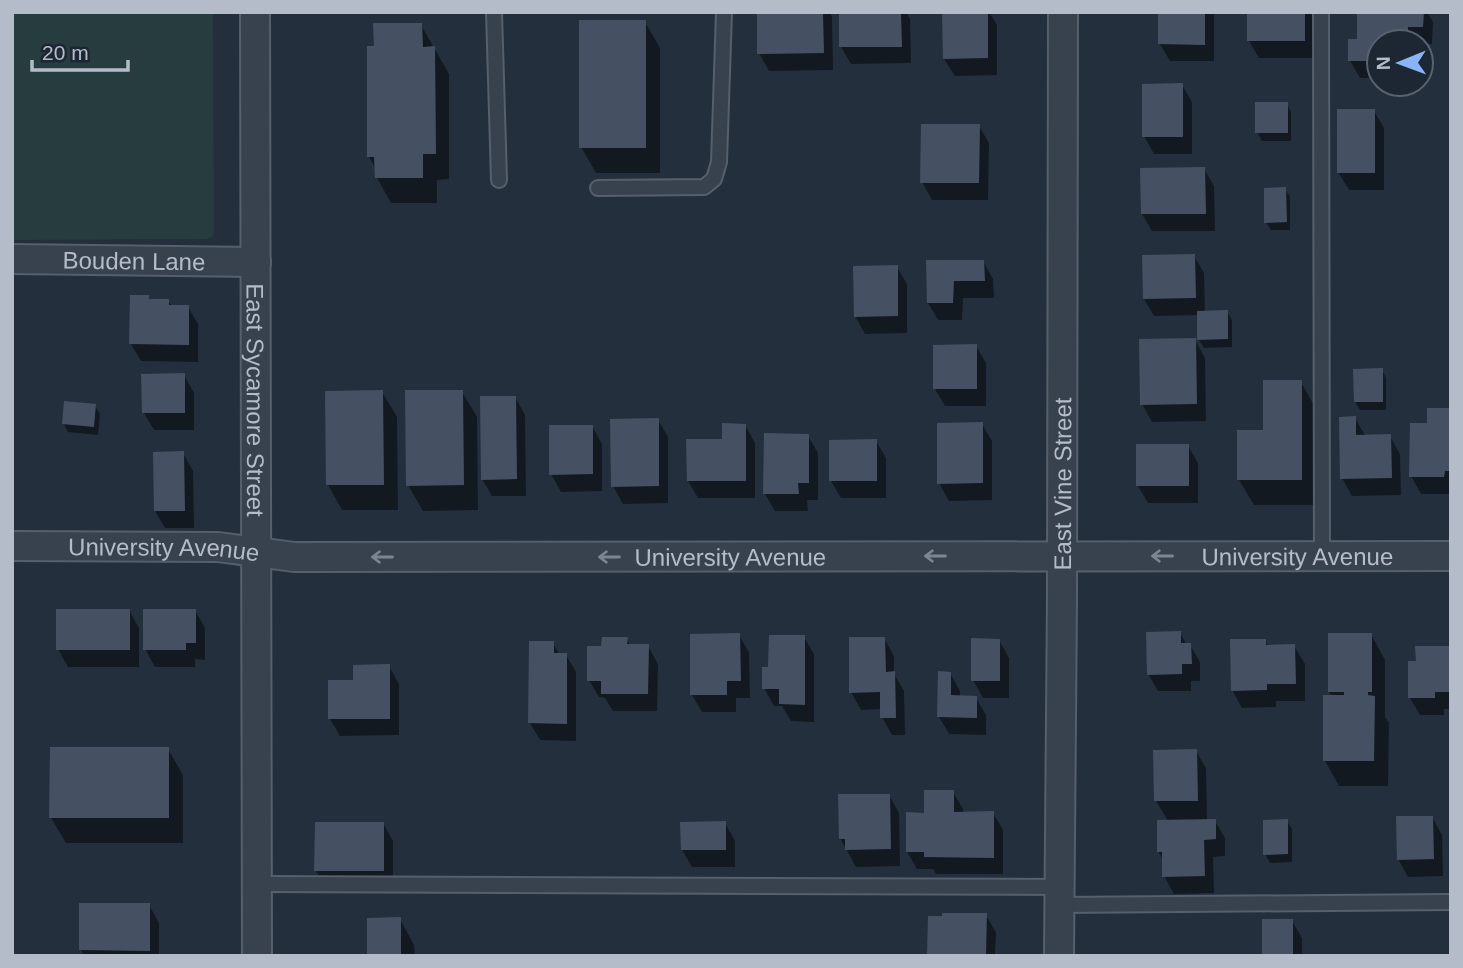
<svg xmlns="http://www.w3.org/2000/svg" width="1463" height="968" viewBox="0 0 1463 968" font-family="Arial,sans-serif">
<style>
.green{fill:#263c3f}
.shadow{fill:#0007}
.building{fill:#455162}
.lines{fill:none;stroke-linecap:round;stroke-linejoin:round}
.service-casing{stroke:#565f6c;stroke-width:18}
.minor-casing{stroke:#565f6c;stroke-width:32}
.service{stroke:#38414e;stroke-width:14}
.minor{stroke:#38414e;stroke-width:28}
.oneway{stroke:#7c8592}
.labels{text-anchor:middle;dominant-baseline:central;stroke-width:7;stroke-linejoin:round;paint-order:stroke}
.street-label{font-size:24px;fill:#b4bcc9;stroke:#1d2633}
</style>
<rect width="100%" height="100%" fill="#242f3e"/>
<path class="green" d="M12,12H213L214,233L212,237L206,239L12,240Z"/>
<path class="shadow" d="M759,12H830L832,17L833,70L769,71L759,53Z
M841,12H906L910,19L911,63L851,64L841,47Z
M944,12H989L997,25V75L955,76L944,59Z
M1160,12H1214V61H1170L1160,44Z
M1249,12H1312L1314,15V58H1259L1249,41Z
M1359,12H1427L1433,22L1432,44H1421V42H1379V78H1360L1350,61L1359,41Z
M645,22L660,48V173H596L581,147Z
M421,25L449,74V179L437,180V203H391L377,178L376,169L369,157L375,48Z
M1182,85L1192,102V154H1154L1144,136Z
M1287,104L1291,112V141H1262L1257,132Z
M1374,111L1384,128V190H1349L1338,172Z
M979,126L989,143L988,200H932L922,182Z
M1204,169L1214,186L1215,231H1152L1142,214Z
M1285,189L1290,197V230H1271L1266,222Z
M1194,256L1204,273L1205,312H1227L1232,320V347L1204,348L1199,340L1198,315L1154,316L1144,299Z
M983,261L993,279L994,298H963L962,320H938L928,303V262Z
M897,267L907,284V333L865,334L855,316Z
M148,297L151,301H168L172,306L188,307L198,324V362L141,361L131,344Z
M1195,340L1205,358L1206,421L1152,422L1142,404Z
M976,346L986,363V406H945L935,389Z
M1382,370L1386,378V410H1360L1355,402Z
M184,375L194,393V430H154L144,413Z
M1301,382L1315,407L1316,505H1254L1239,480L1265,432Z
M382,392L397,417L398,510H342L328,485Z
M462,392L477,417L478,510L423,511L408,485Z
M515,397L525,415L526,496H492L482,479Z
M95,406L100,414L98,435L68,432L64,424Z
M1451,411V494H1421L1411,476L1429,425Z
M1355,418L1366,437L1390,436L1400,454L1401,495L1352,496L1342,478Z
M658,420L668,437V503L623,504L613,486Z
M982,424L992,441V500L949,501L939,483Z
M745,425L755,443V498H698L688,481L724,441Z
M592,426L602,444V491L561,492L551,474Z
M808,436L818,453V500H807L808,511H775L765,494Z
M876,441L886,458V498H841L831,481Z
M1188,446L1198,463V503H1148L1138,486Z
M183,453L193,471L194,528H165L155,511Z
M129,610L139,628V667H68L58,649Z
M195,610L205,628V660L195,659V667H155L145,649Z
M1180,633L1187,645H1190L1200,662V681H1191V691H1158L1148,674Z
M1371,634L1385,660V717L1389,723L1388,786H1339L1325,761L1332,697L1329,692Z
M739,635L749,652L750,698H736V712H702L692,695Z
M804,637L814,654V722L791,721L782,706H774L764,688L770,669Z
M884,638L894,656V674L904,691L905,735H892L882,717V709L861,710L851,692Z
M626,639L631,646H648L658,664L657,711H613L605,698L599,697L589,680L603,648Z
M999,640L1009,658V698H983L973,680Z
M1265,640L1269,647L1294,646L1305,664V701H1276V707L1242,708L1232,690Z
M553,643L560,655H566L576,672V741L540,740L530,723Z
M1451,648V709H1444V715H1420L1410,698L1417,662Z
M389,666L399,684V735L340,736L330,719L355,682Z
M950,673L960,691V697L976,698L986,715V735L949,734L939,717Z
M168,749L183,775V843H66L51,818Z
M1196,751L1206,768L1207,821H1215L1225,838V856L1213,857L1214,893L1174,894L1164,876V861L1158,851L1168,821L1156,801Z
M953,792L963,809V813H993L1003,830V874H936L933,869H917L907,852L925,814Z
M889,795L899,813L900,866L856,867L840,838Z
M1432,817L1442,835L1443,876L1408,877L1398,859Z
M1287,821L1292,829V862L1270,863L1265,854Z
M383,823L393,841V888H326L316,871Z
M682,823H725L735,841V867H692L682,850Z
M149,905L159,923V956H84L81,950Z
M986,915L996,933L995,956H929Z
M400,919L414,945L415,956H369Z
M1292,921L1302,938V956H1264Z"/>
<path class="building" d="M757,12H823L824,53L757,54Z
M839,12H901L902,47H839Z
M942,12H988V58L943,59Z
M1158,12H1205V45L1158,44Z
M1247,12H1305V41H1247Z
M1357,12H1424L1423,27H1408V42H1379L1378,61H1348V39H1357Z
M579,20H646V148H579Z
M373,23H422L423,47L435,46L436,154H423V178H375L374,157H367V46H374Z
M1183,83V137H1142V84Z
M1255,102H1288V133H1255Z
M1337,109H1375V173H1337Z
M921,124H980L979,183H920Z
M1205,167L1206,214H1141L1140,168Z
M1286,187L1287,222L1264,223V188Z
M1195,254L1196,298L1143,299L1142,255Z
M926,260H984L985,281H954L953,303H927Z
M898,265V316L854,317L853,266Z
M130,295H149V299H169V305H189V345L129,344Z
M1228,310V339L1197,340V311Z
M1196,338L1197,404L1140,405L1139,339Z
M977,344V389H933V345Z
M1383,368V402H1354L1353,369Z
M185,373V413H142L141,374Z
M1263,380H1302V480H1237V430H1263Z
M383,390L384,485H326L325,391Z
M405,390H463L464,485L406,486Z
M480,396H516L517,479L481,480Z
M64,401L96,404L94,427L62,424Z
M1427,408H1451V471H1445L1444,477H1409L1410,423H1427Z
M1356,416V435L1391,434L1392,478L1340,479L1339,417Z
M659,418V486L611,487L610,419Z
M983,422V483L937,484V423Z
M722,423L746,424V481H687L686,439H722Z
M549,425H593V474L549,475Z
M764,433L809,434V483H798L799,494H763Z
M877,439V481H829V440Z
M1136,444H1189V486H1136Z
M184,451L185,511H154L153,452Z
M56,609H130V650H56Z
M143,609H196V643H186V650H143Z
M1181,631V643H1191L1192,664H1182V674L1147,675L1146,632Z
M740,633L741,681H727V695H690V634Z
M1328,633H1372V692H1368V695L1375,696L1374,761H1323V695H1344V692H1328Z
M769,635H805V705L779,704V689H762V667H768Z
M602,637H628L627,644H649L648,694H601V681H587V646H601Z
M849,637H885L886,672L895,671L896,718H880V692L849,693Z
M971,638L1000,639V681H971Z
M1230,639H1266V645L1295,644L1296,684H1267V690L1231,691Z
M529,641H554V653H567V724L528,723Z
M1415,646H1451V692H1435V698H1408V661H1416Z
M390,664V719H328V680H353V665Z
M938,671L951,672V695L977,696V718L937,717Z
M50,747H169V818H49Z
M1197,749L1198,801H1154L1153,750Z
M924,790H954V812L994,811V858L924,857V852H906V812L924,813Z
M838,794H890L891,849L845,850V839H839Z
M1396,816H1433L1434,859L1397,860Z
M1216,819V839L1204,840L1205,876L1162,877V852H1157V820Z
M1288,819V854L1263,855V820Z
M726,821V850H681L680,822Z
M315,822H384V871H314Z
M79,903H150V951L79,950Z
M942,913H987L986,956H927L928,916H942Z
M401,917V956H367V918Z
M1262,919H1293V956H1262Z"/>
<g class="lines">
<g class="service-casing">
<path id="service" d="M494,12L499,180
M1321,12L1322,556
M598,188L704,187L714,179L719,162L724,12
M256,884L1059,887
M1059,905L1451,902"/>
</g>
<g class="minor-casing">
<g id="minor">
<path id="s1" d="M255,12L257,956"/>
<path id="s2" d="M12,259L256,262"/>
<path id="s3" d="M12,546L218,547L294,557L1451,556"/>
<path id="s4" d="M1059,956L1062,598L1063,12"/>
</g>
</g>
<use href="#service" class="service"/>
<use href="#minor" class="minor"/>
</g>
<defs><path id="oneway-shaft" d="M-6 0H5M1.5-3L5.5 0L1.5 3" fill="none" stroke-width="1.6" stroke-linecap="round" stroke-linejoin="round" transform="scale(1.75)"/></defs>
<g class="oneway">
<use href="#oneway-shaft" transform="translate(935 556) rotate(180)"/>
<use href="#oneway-shaft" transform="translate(1162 556) rotate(-180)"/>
<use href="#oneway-shaft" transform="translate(382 557) rotate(180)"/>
<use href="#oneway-shaft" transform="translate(609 557) rotate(180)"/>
</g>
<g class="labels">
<g class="street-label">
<text stroke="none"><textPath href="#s2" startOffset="122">Bouden Lane</textPath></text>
<text stroke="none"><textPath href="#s1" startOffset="388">East Sycamore Street</textPath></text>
<text stroke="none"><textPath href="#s4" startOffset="472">East Vine Street</textPath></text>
<text stroke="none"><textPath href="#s3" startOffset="152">University Avenue</textPath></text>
<text stroke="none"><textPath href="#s3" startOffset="1286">University Avenue</textPath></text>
<text stroke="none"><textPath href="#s3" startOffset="719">University Avenue</textPath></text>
</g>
</g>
<rect width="1463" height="968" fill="none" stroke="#b4bcc9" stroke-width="28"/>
<g transform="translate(1400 63) rotate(269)"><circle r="33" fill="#1d2633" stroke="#59626f" stroke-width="2"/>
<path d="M0-5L12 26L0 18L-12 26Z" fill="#8ab4f8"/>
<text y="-10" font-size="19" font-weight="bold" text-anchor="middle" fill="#b4bcc9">N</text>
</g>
<path d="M32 60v10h96v-10" fill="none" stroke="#b4bcc9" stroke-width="3.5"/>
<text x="42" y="60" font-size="21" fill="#b4bcc9" stroke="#1d2633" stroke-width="5" paint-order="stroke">20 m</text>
</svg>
